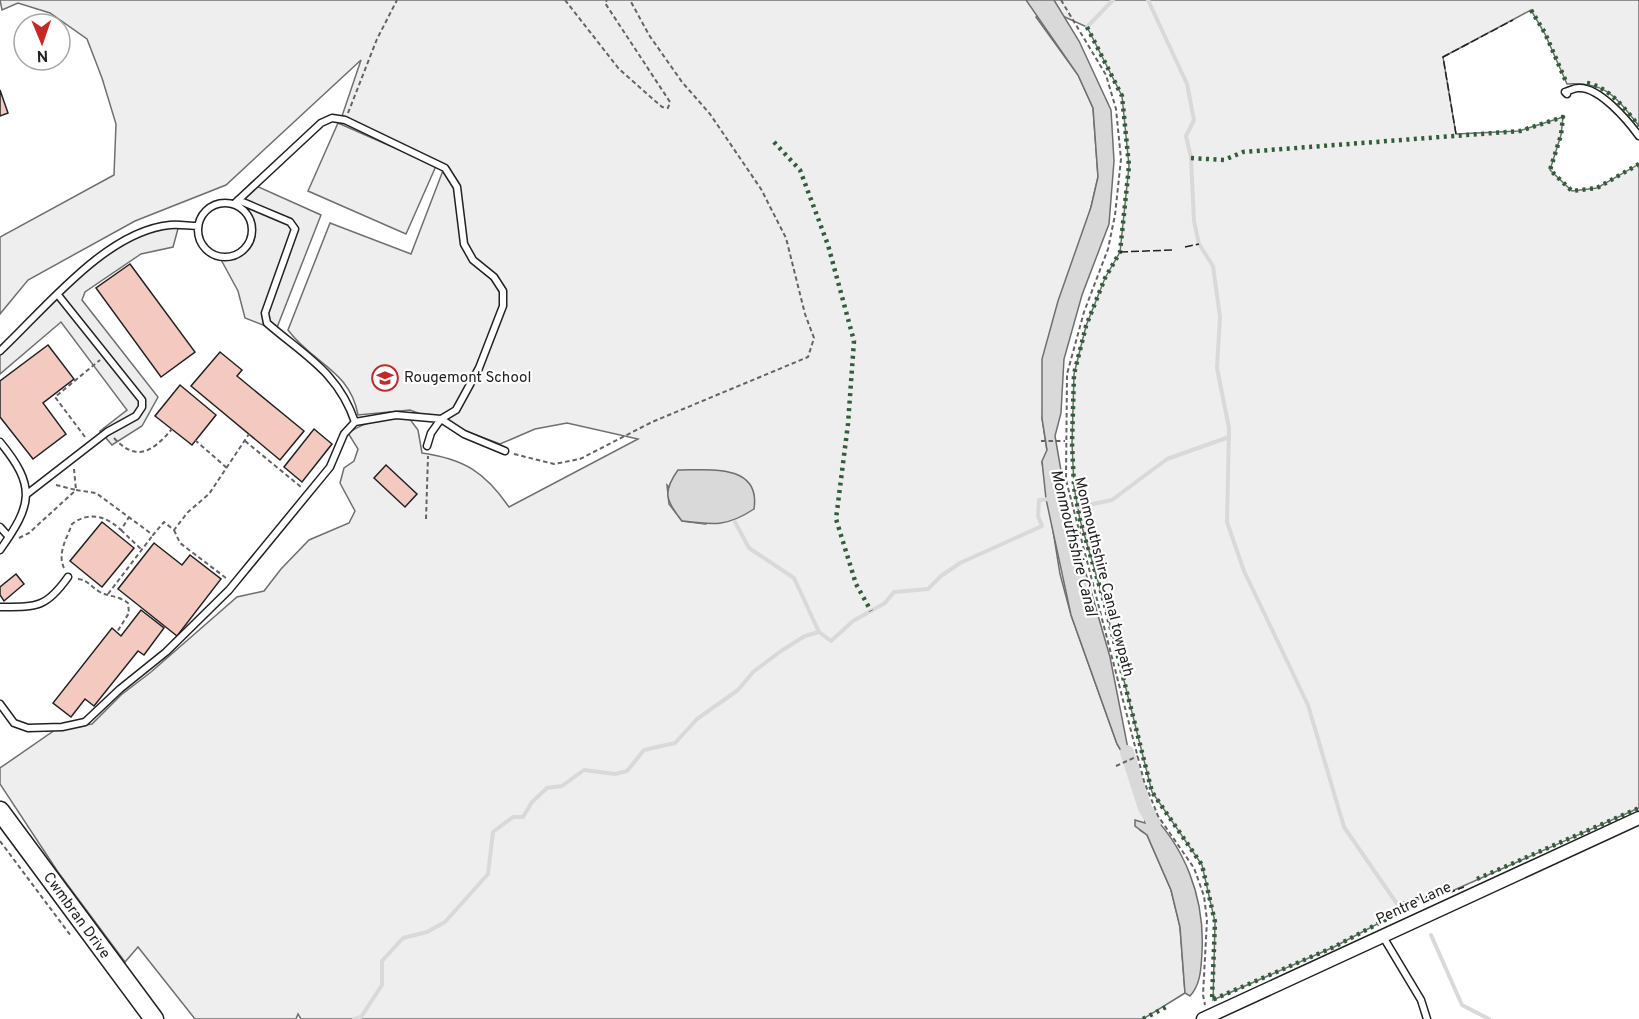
<svg xmlns="http://www.w3.org/2000/svg" width="1639" height="1019" viewBox="0 0 1639 1019" font-family="Overpass,sans-serif">
<style>
.green{fill:#eee;stroke:#6f6f6f;stroke-width:1.5;fill-rule:evenodd}
.parking{fill:#ededed;stroke:#6f6f6f;stroke-width:1.5}
.water{fill:#d9d9d9;stroke:#6f6f6f;stroke-width:1.5}
.lines{fill:none;stroke-linecap:round;stroke-linejoin:round}
.stream{stroke:#d9d9d9;stroke-width:4}
.canal{stroke:#d9d9d9;stroke-width:14}
.building{fill:#f3c9c0;stroke:#222;stroke-width:1.5}
.lane-casing{stroke:#222;stroke-width:9}
.street-casing{stroke:#222;stroke-width:15}
.primary-casing{stroke:#222;stroke-width:21}
.path{stroke:#646464;stroke-width:2;stroke-dasharray:4.5 3;stroke-linecap:butt}
.lane{stroke:#fff;stroke-width:6}
.street{stroke:#fff;stroke-width:12}
.primary{stroke:#fff;stroke-width:18}
.hedge{stroke:#2f5e38;stroke-width:4.5;stroke-dasharray:3 4.5;stroke-linecap:butt}
.fence{stroke:#222;stroke-width:1.5;stroke-dasharray:8 3;stroke-linecap:butt}
.labels{text-anchor:middle;dominant-baseline:central;stroke-width:4.5;stroke-linejoin:round;paint-order:stroke}
.poi-label{font-size:15px;fill:#222;stroke:#fff;text-anchor:start}
.street-label{font-size:15px;fill:#222;stroke:#fff}
.water-label{font-size:16px;font-style:italic;fill:#222;stroke:#fff}
</style>
<rect width="100%" height="100%" fill="#fff"/>
<path class="green" d="M0,0H1639V126C1615,96 1607,82 1567,84L1545,34L1531,10L1443,57L1456,134L1519,131L1563,117L1561,135L1550,170L1572,191L1597,188L1639,164V808L1443,895L1399,903L1402,911L1334,947L1213,1000L1215,922L1202,865L1152,792L1105,605L1080,520L1074,487L1072,443L1074,374L1086,326L1105,278L1120,252L1129,166L1122,96L1087,27L1045,8L1036,17L1078,75L1093,108L1098,177L1042,418L1047,451L1042,462L1060,574L1071,615L1117,744L1132,769L1145,808V824L1140,830L1147,835L1171,890L1180,927L1185,993L1143,1019H301L298,1014L296,1019H195L138,947L125,962L58,872L0,784V768L55,730L92,724L121,695L151,672L237,597L264,591L281,569L309,540L349,523L355,511L340,483L344,468L354,461L358,449L348,433C368,420 386,418 409,418L418,430L422,453C464,459 485,472 509,507L638,439L567,423L535,429L500,444L410,410L358,415C350,370 313,364 288,330L330,223L411,254L444,168L341,119L361,60L226,185L135,221L28,280L0,314V237L114,175L116,124L102,78L87,39L50,13L18,3L2,10ZM667,485L705,524L682,521L669,504Z
M338,123L436,166L406,234L308,191Z"/>
<path class="parking" d="M254,185L321,215L276,330L245,318L238,291L219,256L238,254L245,248L251,236L249,217L234,204Z
M179,225L173,247L141,254L85,292L82,300L158,397L142,426L112,445L100,431L127,410L61,322L0,374V351L84,270L128,238Z"/>
<path class="water" d="M1026,0H1054L1079,41L1111,110L1114,161L1109,224L1082,295L1064,359L1061,413L1055,436L1068,511L1110,657L1132,769L1117,744L1071,615L1046,499L1042,461L1047,450L1042,418V359L1058,301L1091,207L1098,177L1093,108L1078,75Z
M678,470C708,470 761,463 754,509C727,527 713,525 682,521C666,501 662,492 678,470Z
M1145,808C1185,845 1205,898 1202,952C1201,968 1201,984 1190,996L1185,993L1180,927L1171,890L1147,835L1135,826V820L1145,823Z"/>
<g class="lines">
<path class="stream" d="M1148,0L1187,84L1194,120L1186,136L1191,158L1194,221L1199,244L1213,266L1220,317L1217,368L1229,428L1227,522L1244,571L1308,705L1344,827L1402,911
M1087,27L1113,0
M1078,507L1112,500L1167,459L1229,437
M735,522L749,548L794,578L819,632L831,641L853,621L885,603L894,592L928,589L941,576L960,563L1042,526L1038,516L1039,500L1049,499
M1431,935L1462,1005L1489,1019
M354,1019L361,1017L382,985V961L403,938L427,932L445,922L488,874L493,832L513,817H523L532,802L547,788L562,786L584,770L615,774L627,771L644,750L675,743L697,719L738,690L753,672L781,651L805,636L819,632"/>
<path class="canal" d="M1127,752L1145,808L1154,823"/>
</g>
<path class="building" d="M0,90L8,113L0,116Z
M130,264L195,352L161,377L96,288Z
M48,345L74,379L43,403L66,434L33,459L0,417V381Z
M220,352L242,370L237,376L304,431L280,460L191,386Z
M180,385L216,415L192,445L155,416Z
M314,429L332,444L302,482L284,467Z
M386,465L417,494L405,507L374,478Z
M102,522L134,548L102,587L70,561Z
M154,543L182,565L190,555L221,579L177,636L118,589Z
M16,574L24,584L4,601L0,595V587Z
M141,610L164,628L144,655L138,651L94,706L85,699L71,717L53,703L112,628L121,636Z"/>
<g class="lines">
<g class="lane-casing">
<path id="lane" d="M1567,94L1565,92C1569,91 1574,88 1578,88C1599,86 1628,121 1639,136
M238,200L290,222L295,229L265,313L267,323C305,356 338,372 355,422
M198 230a27 27 0 1 1 54 0a27 27 0 1 1-54 0Z
M0,351C45,309 106,231 170,225C179,224 189,226 198,226
M0,442C37,487 32,505 0,550
M427,446L431,433L441,419L464,434L505,451
M27,494L107,432L136,416L142,407V400L58,295
M0,527L9,537
M0,607C37,607 46,608 68,577
M0,704L14,723L28,728L62,727L85,722L120,689L166,652L229,590L330,467L344,434L355,422L396,415L441,419L456,410L479,368L503,306V291L494,277L473,260L464,244L457,187L445,168L345,120L332,118L321,123L234,204
M1382,935L1421,1000L1427,1019"/>
</g>
<g class="street-casing">
<path id="street" d="M1203,1019L1639,818"/>
</g>
<g class="primary-casing">
<path id="primary" d="M0,811L154,1019"/>
</g>
<path class="path" d="M565,0L619,69L662,107L668,108L670,102L605,3L607,0
M1061,0L1106,75L1116,109L1121,159L1115,215L1108,249L1084,312L1067,374L1066,480L1144,781L1158,816L1194,868L1204,896L1207,920L1203,995L1205,1005
M348,113L377,39L397,0
M85,437L55,397L100,360
M114,438C137,463 153,451 172,429
M195,440L227,468
M245,441L301,487
M1041,441H1065
M514,454L554,464L580,459L652,422L808,357L814,338L805,314L786,238L761,189L710,114L682,82L649,35L630,0
M56,485L76,490L74,469
M426,519L428,456
M121,530L142,550
M174,530L180,543L226,578
M19,538L29,533L76,490L96,493L153,535L164,522L174,530L188,512L209,494L249,434
M64,568C57,553 67,538 72,524C89,511 106,516 121,530L129,517
M78,579C88,580 91,587 100,592C109,597 117,595 128,603L129,613L117,632
M108,594L153,535
M1116,766L1138,756
M0,841L71,936"/>
<use href="#lane" class="lane"/>
<use href="#street" class="street"/>
<use href="#primary" class="primary"/>
<path class="hedge" d="M1531,10L1545,33L1567,84
M1087,27L1122,96L1129,166L1120,252L1105,278L1086,326L1074,374L1072,443L1074,487L1080,520L1105,605L1152,792L1202,865L1215,922L1212,1000L1334,947L1402,911
M1587,83C1609,87 1625,109 1639,126
M774,142L800,170L828,245L854,341L848,424L836,519L856,584L871,611
M1191,158L1224,160L1243,152L1520,131L1563,117L1561,135L1550,170L1572,191L1597,188L1639,164
M1477,879L1639,808
M1143,1019L1168,1006"/>
<path class="fence" d="M1456,134L1443,57L1513,20
M1185,247L1199,244
M1120,252L1172,250
M1415,898L1443,895L1464,887"/>
</g>
<defs>
<g id="school-ring" transform="scale(1.35)"><circle r="9.5" fill="#fff" stroke="#c62828" stroke-width="1.5"/><path d="M0-5L7-2L0 1L-7-2ZM-4 1L0 2.5L4 1V4Q0 6-4 4Z" fill="#c62828"/></g>
</defs>
<g fill-rule="evenodd">
<use href="#school-ring" x="385" y="378"/>
</g>
<g class="labels">
<g class="poi-label">
<text x="404" y="378">Rougemont School</text>
</g>
<g class="street-label">
<text transform="translate(1103 577) rotate(76)">Monmouthshire Canal towpath</text>
<text transform="translate(1414 904) rotate(-25)">Pentre Lane</text>
<text transform="translate(76 916) rotate(54)">Cwmbran Drive</text>
</g>
<g class="water-label">
<text transform="translate(1073 543) rotate(76)">Monmouthshire Canal</text>
</g>
</g>
<g transform="translate(42 42) rotate(178)"><circle r="28" fill="#ffffff" stroke="#a7a7a7" stroke-width="1.5"/>
<path d="M0-4.5L10 22L0 15L-10 22Z" fill="#c62828"/>
<text y="-9" font-size="16" font-weight="bold" text-anchor="middle" fill="#222222">N</text>
</g>
</svg>
